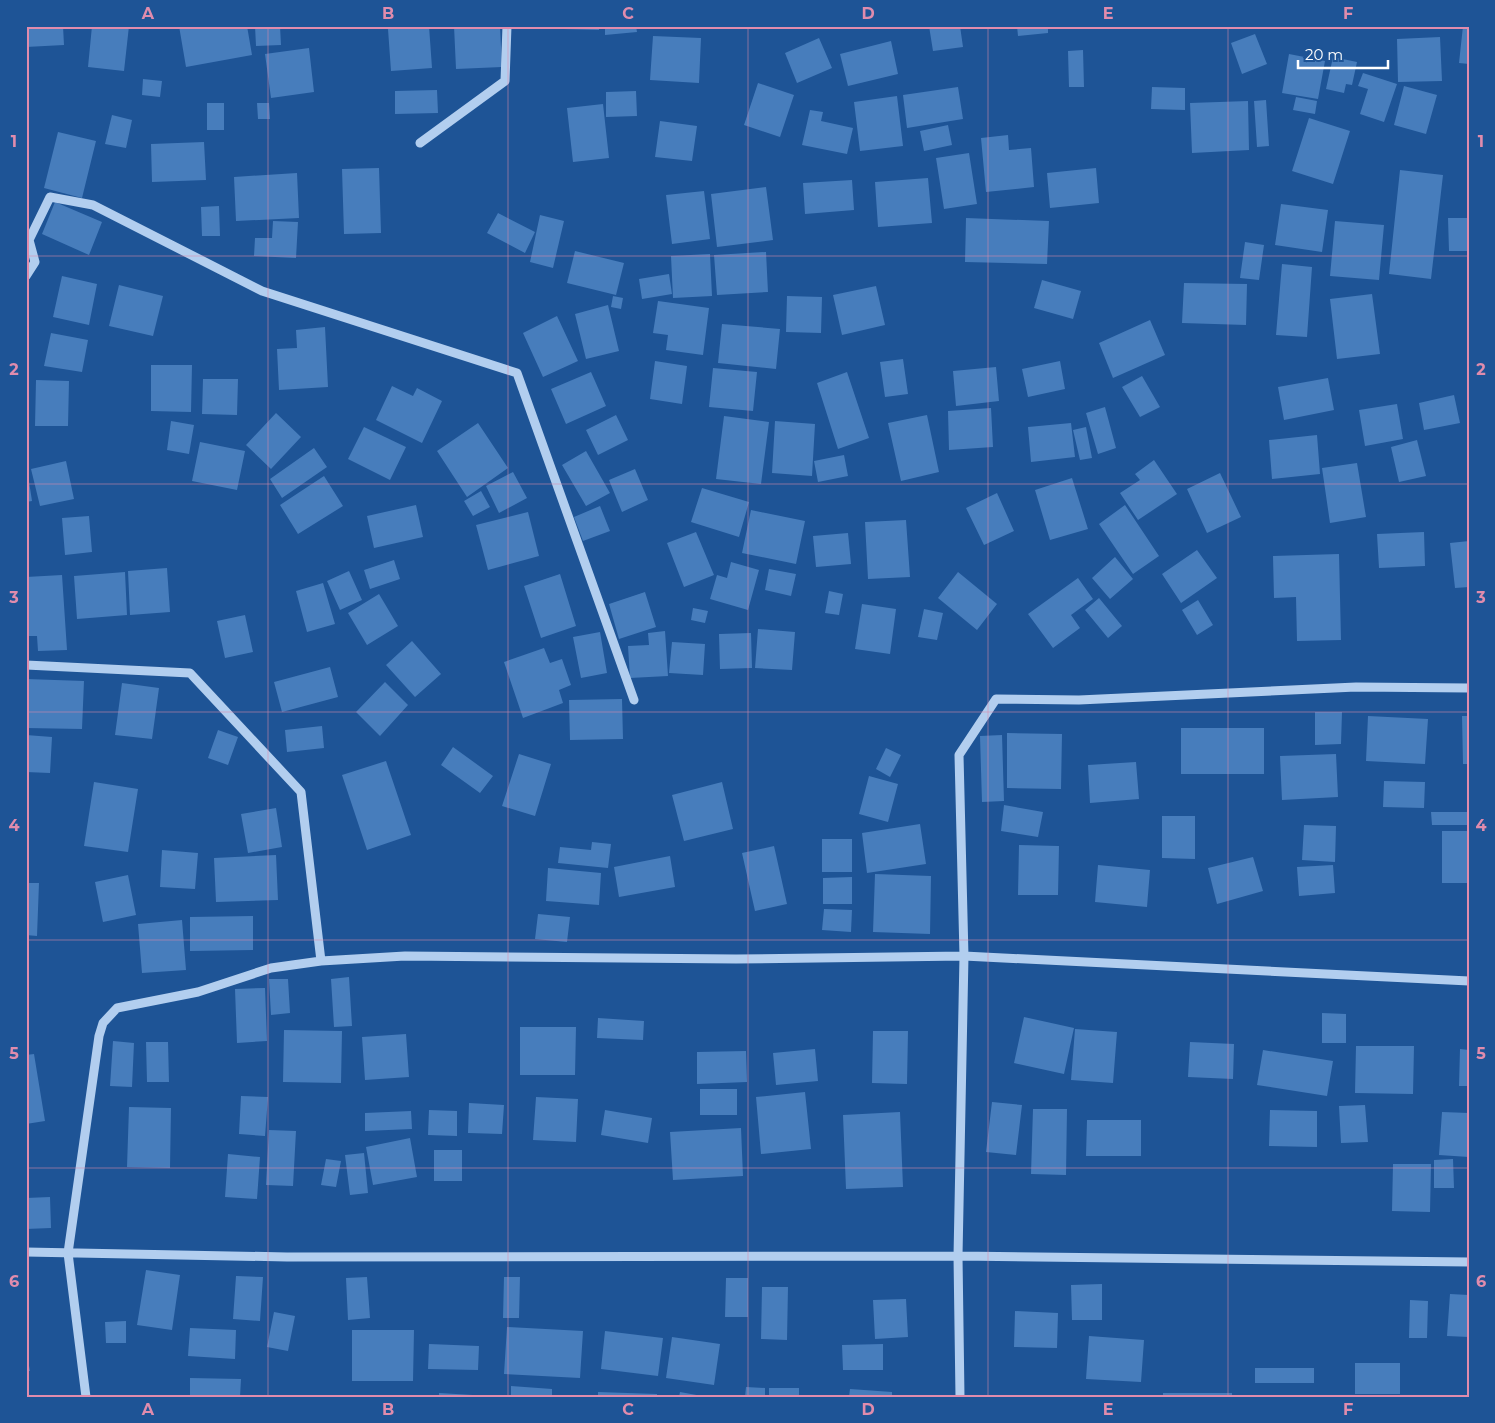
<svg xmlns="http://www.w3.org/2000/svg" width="1495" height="1423" viewBox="0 0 1495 1423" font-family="Montserrat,sans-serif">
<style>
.building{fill:#477dbc}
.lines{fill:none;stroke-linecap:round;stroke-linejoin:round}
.minor{stroke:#b2ceef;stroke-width:9}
.grid{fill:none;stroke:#e08cad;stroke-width:1;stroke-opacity:0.55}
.neatline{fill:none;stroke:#e08cad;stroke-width:2}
.grid-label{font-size:16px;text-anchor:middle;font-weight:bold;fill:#e08cad}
</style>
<rect width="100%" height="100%" fill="#1e5496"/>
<path class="building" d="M26,26H63L64,45L26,47Z
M92,26H129L124,71L88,67Z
M179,26H247L252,55L186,67Z
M255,26H280L281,45L256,46Z
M429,26L432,68L391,71L388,29Z
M454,26H500L502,67L456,69Z
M563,26H599V30L563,29Z
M605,26H636L637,32L605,35Z
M929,26H960L963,47L933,51Z
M1017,26H1048V33L1018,36Z
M1463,26H1469V64L1459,63Z
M1255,34L1267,64L1242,74L1231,43Z
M653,36L701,38L699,83L650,80Z
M1440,37L1442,81L1398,82L1397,39Z
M819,38L832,68L797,83L785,53Z
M891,41L898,74L848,86L840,54Z
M309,48L314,92L271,98L265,54Z
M1083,50L1084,87H1069L1068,51Z
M1289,54L1325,61L1318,99L1282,93Z
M1333,57L1357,62L1352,85L1346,84L1344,93L1326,89Z
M1363,73L1397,84L1384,122L1360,114L1368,89L1358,86Z
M143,79L162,81L160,97L142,95Z
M758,83L794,95L780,137L744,125Z
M1404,86L1437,95L1426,134L1394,125Z
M958,87L963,119L907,128L903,95Z
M1152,87L1185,88V110L1151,109Z
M437,90L438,113L395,114V91Z
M636,91L637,116L606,117V92Z
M897,96L903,146L860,151L854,102Z
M1296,97L1317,101L1315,114L1293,110Z
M1266,100L1269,146L1257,147L1254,101Z
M1248,101L1249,150L1192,153L1190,103Z
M207,103H224V130H207Z
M257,103H269L270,119H258Z
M603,104L609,158L573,162L567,108Z
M810,110L823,112L821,121L853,128L847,154L802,145Z
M112,115L132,120L126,148L105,144Z
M1309,118L1350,131L1333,184L1292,171Z
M660,121L697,126L692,161L655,157Z
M948,125L952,145L924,151L920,131Z
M58,132L96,141L82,198L44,188Z
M1008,135L1009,150L1031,148L1034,187L986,192L981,138Z
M204,142L206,180L152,182L151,144Z
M969,153L977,204L944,209L936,158Z
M379,168L381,233L344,234L342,169Z
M1096,168L1099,203L1050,208L1047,173Z
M1400,170L1443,175L1431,279L1389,274Z
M297,173L299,218L236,221L234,177Z
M928,178L932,223L878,227L875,182Z
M852,180L854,210L805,214L803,183Z
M766,187L773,240L717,247L711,194Z
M704,191L710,239L672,244L666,195Z
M55,202L102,222L89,255L42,234Z
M1281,204L1328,210L1322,252L1275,245Z
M219,206L220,236H202L201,207Z
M498,213L535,232L525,253L487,233Z
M540,215L564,221L553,268L530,262Z
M966,218L1049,221L1047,264L965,262Z
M1448,218H1469V251H1449Z
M273,221L298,222L296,258L254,256L255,238H272Z
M1335,221L1384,225L1379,280L1330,276Z
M1245,242L1264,245L1259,280L1240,278Z
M575,251L624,263L616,295L567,283Z
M766,252L768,292L717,295L714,255Z
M710,254L712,296L673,298L671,256Z
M1282,264L1312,267L1307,337L1276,335Z
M669,274L672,294L642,299L639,279Z
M62,276L97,284L89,325L53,317Z
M1042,280L1081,291L1073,319L1034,308Z
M1184,283L1247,284L1246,325L1182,323Z
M119,285L163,296L153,336L109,326Z
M876,286L885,325L842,335L833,295Z
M1372,294L1380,354L1337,359L1330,299Z
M613,296L623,298L621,309L611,307Z
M787,296L822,297L821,333L786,332Z
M658,301L709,308L703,355L666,350L668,335L653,333Z
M608,305L619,351L586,359L575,314Z
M557,316L578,361L543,377L523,333Z
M1150,320L1165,355L1113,378L1099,343Z
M722,324L780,329L776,369L718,363Z
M325,327L328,387L279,390L277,349L297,348L296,330Z
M51,333L88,340L82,372L44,366Z
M903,359L908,394L885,397L880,362Z
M655,361L687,366L682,404L650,399Z
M1060,361L1065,389L1028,397L1022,369Z
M151,365H192L191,412L151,411Z
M996,367L999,401L956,406L953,371Z
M713,368L757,372L753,411L709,407Z
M591,372L606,406L566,424L551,389Z
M847,372L869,438L838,449L817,383Z
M1142,376L1160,407L1140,417L1122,387Z
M1328,378L1334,410L1284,420L1278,387Z
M203,379H238L237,415L202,414Z
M36,380L69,381L68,426H35Z
M392,386L413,396L417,388L442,401L422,443L376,420Z
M1454,395L1460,423L1424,430L1419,403Z
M1397,404L1403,439L1365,446L1359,410Z
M1105,407L1116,448L1098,454L1086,413Z
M991,408L993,447L949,450L948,411Z
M276,413L301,437L271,469L246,445Z
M616,415L628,440L598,455L586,430Z
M927,415L939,472L901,481L888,423Z
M724,416L769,422L761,484L716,479Z
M171,421L194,425L189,454L167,450Z
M775,421L815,424L812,476L772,473Z
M478,423L508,468L467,497L437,451Z
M1071,423L1075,457L1031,462L1028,427Z
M364,427L406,447L390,480L348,459Z
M1086,427L1092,458L1080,460L1073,430Z
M1317,435L1320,474L1272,479L1269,440Z
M1417,440L1426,476L1399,482L1391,447Z
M200,442L245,451L237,490L192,481Z
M314,448L327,467L282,498L270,479Z
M586,451L610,493L586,506L562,465Z
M844,455L848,476L818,482L814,461Z
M1154,460L1177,494L1138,520L1120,493L1140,480L1135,474Z
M66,461L74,499L40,506L31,469Z
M1357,463L1366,517L1330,523L1322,468Z
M635,469L648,500L622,512L609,480Z
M513,472L527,498L499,513L486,486Z
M1220,473L1241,517L1207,533L1187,489Z
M26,475H28L32,501L26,502Z
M324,476L343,506L298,534L280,505Z
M1072,478L1088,529L1050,540L1035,490Z
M702,488L749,502L739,537L691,522Z
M481,491L490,507L473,516L464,501Z
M997,493L1014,531L984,545L966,508Z
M416,505L423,537L374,548L367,516Z
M1125,505L1159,556L1133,574L1099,524Z
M600,506L610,531L583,541L574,517Z
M751,510L805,521L796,564L742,553Z
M528,512L539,556L488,570L476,525Z
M89,516L92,552L65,555L62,518Z
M906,520L910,577L868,579L865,522Z
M696,532L714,575L684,587L667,543Z
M1424,532L1425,566L1379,568L1377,534Z
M848,533L851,564L816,567L813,536Z
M1469,541V587L1455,588L1450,543Z
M1197,550L1217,578L1181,603L1162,574Z
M1339,554L1341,640L1297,641L1296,597L1274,598L1273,556Z
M1115,557L1133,579L1110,599L1092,578Z
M394,560L400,579L370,589L364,570Z
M731,562L759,570L748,610L710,599L717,575L727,578Z
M167,568L170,612L130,615L128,571Z
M769,569L796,574L791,596L765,590Z
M349,571L362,600L340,610L327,581Z
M125,572L127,615L77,619L74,576Z
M958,572L997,604L977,630L938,598Z
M560,574L576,626L541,638L524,586Z
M62,575L67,650L38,651L37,636H26V577Z
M1078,578L1093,599L1071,615L1080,628L1053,648L1028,614Z
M323,583L335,624L307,632L296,591Z
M829,591L843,594L839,615L825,613Z
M645,592L656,627L619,639L609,604Z
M379,594L398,626L367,645L348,613Z
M1099,598L1122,626L1108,638L1085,610Z
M1198,600L1213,625L1197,635L1182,610Z
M862,604L896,609L890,654L855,649Z
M693,608L708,611L705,623L691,620Z
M924,609L943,613L937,640L918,637Z
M245,615L253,652L225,658L217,621Z
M758,629L795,632L792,670L755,668Z
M665,631L668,676L630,678L628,646L649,645L648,633Z
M600,632L607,673L581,678L573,637Z
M751,633L752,668L720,669L719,634Z
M412,641L441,674L415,697L386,665Z
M672,642L705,644L703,675L669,673Z
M544,648L550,663L562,659L571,685L559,690L563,703L523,718L504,662Z
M330,667L338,697L282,712L274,682Z
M26,679L84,681L82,729L26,728Z
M385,682L408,705L380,736L356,712Z
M122,683L159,688L152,739L115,735Z
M622,699L623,739L570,740L569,700Z
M1315,712H1342L1341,744L1315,745Z
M1368,716L1428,719L1425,764L1366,761Z
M1462,716H1469V764H1463Z
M322,726L324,748L287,752L285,730Z
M1181,728H1264V774H1181Z
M218,730L238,737L228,765L208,758Z
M1007,733L1062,734L1061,789L1007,788Z
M26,735L52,737L50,773L26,772Z
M1002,735L1004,801L982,802L980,736Z
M453,747L493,776L480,793L441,765Z
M886,748L901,755L890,777L876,769Z
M519,754L551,764L535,816L502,806Z
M1336,754L1338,797L1282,800L1280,756Z
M386,761L411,835L367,850L342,775Z
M1136,762L1139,799L1090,803L1088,765Z
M869,776L898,784L888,822L859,814Z
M1384,781L1425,782L1424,808L1383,807Z
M94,782L138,789L128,852L84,846Z
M722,782L733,829L684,841L672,795Z
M1004,805L1043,812L1038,837L1001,831Z
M276,808L282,847L248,853L241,814Z
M1431,812H1469V825H1432Z
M1162,816H1195V859L1162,858Z
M920,824L926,864L867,873L862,833Z
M1304,825L1336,826L1335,862L1302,860Z
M1442,831H1469V883H1442Z
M822,839H852V872H822Z
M592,842L611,844L608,868L558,863L560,847L591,850Z
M1019,845L1059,846L1058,895H1018Z
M774,846L787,904L755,911L742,853Z
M162,850L198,853L195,889L160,887Z
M276,855L278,900L216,902L214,858Z
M670,856L675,887L619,897L614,867Z
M1253,857L1263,891L1217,904L1208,868Z
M1098,865L1150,870L1147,907L1095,902Z
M1333,865L1335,893L1299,896L1297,867Z
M548,868L601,873L599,905L546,901Z
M875,874L931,876L930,934L873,932Z
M128,875L136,915L103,922L95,882Z
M852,877V904H823V878Z
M26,883H39L37,936L26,935Z
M824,909L852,910L851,932L822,930Z
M538,914L570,917L567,942L535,939Z
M253,916V950L190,951V917Z
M182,920L186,970L142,973L138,924Z
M349,977L352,1026L334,1027L331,979Z
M269,979H288L290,1013L271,1015Z
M265,988L267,1041L237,1043L235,989Z
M1322,1013L1346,1014V1043H1322Z
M1024,1017L1074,1028L1064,1074L1014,1063Z
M598,1018L644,1021L643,1040L597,1038Z
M520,1027H576L575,1075H520Z
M1075,1029L1117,1032L1113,1083L1071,1080Z
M284,1030L342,1031L341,1083L283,1082Z
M873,1031H908L907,1084L872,1083Z
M406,1034L409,1077L365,1080L362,1037Z
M113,1041L134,1043L132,1087L110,1086Z
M146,1042H168L169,1082H147Z
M1190,1042L1234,1044L1233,1079L1188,1077Z
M1356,1046H1414L1413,1094L1355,1093Z
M815,1049L818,1081L776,1085L773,1053Z
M1460,1049L1469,1050V1086H1459Z
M1263,1050L1333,1061L1327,1096L1257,1085Z
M746,1051L747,1082L697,1084V1052Z
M34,1054L45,1121L26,1124V1055Z
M700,1089H737V1115H700Z
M805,1092L811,1149L761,1154L756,1097Z
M241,1096L268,1097L265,1136L239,1134Z
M536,1097L578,1099L576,1142L533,1140Z
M992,1102L1022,1105L1016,1155L986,1152Z
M469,1103L504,1105L502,1134L468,1133Z
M1365,1105L1368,1142L1341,1143L1339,1106Z
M129,1107L171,1108L170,1168L127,1167Z
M1033,1109H1067L1066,1175L1031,1174Z
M429,1110L457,1111V1136L428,1135Z
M605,1110L652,1118L648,1143L601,1135Z
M1270,1110L1317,1111V1147L1269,1146Z
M411,1111L412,1129L365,1131V1113Z
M900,1112L903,1187L846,1189L843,1115Z
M1442,1112L1469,1113V1157L1439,1155Z
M1087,1120H1141V1156H1086Z
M741,1128L743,1176L673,1180L670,1132Z
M269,1130L296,1131L293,1186L266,1185Z
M410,1138L417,1177L373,1185L366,1147Z
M434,1150H462V1181H434Z
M364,1153L368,1193L350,1195L345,1155Z
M228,1154L260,1157L257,1199L225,1197Z
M326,1159L341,1161L336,1187L321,1185Z
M1453,1159L1454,1188H1434V1160Z
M1393,1164H1431L1430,1212L1392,1211Z
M50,1197L51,1228L26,1229V1198Z
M146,1270L180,1275L172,1330L137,1325Z
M236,1276L263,1277L260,1321L233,1319Z
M367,1277L370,1318L348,1320L346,1278Z
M504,1277H520L519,1318H503Z
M726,1278H748V1317H725Z
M1102,1284V1320H1072L1071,1285Z
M762,1287H788L787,1340L761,1339Z
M1450,1294L1469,1295V1337L1447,1336Z
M906,1299L908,1337L875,1339L873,1300Z
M1410,1300L1428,1301L1427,1338H1409Z
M1015,1311L1058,1313L1057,1348L1014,1347Z
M274,1312L295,1316L288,1351L267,1347Z
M126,1321V1343H106L105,1322Z
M507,1327L583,1331L580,1378L504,1374Z
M190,1328L236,1330L235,1359L188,1356Z
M352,1330H414L413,1381H352Z
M605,1331L663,1338L658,1376L601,1369Z
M1089,1336L1144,1340L1141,1382L1086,1379Z
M672,1337L720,1344L714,1385L666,1378Z
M429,1344L479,1346L478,1370L428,1369Z
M883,1344V1370H843L842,1345Z
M26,1350L30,1371H26Z
M1355,1363H1400V1394H1355Z
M1255,1368H1314V1383H1255Z
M190,1378L241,1379L240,1397H190Z
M511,1386L552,1389V1397H511Z
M746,1387L765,1388V1397H745Z
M769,1388H799V1397H769Z
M850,1389L892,1392V1397H849Z
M598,1392L657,1394V1397H598Z
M680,1392L702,1396V1397H679Z
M439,1393L473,1395V1397H439Z
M1163,1393H1232V1397H1163Z"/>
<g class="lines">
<path class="minor" d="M420,143L505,81L507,26
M26,276L35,262L29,240L50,197L93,205L262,291L517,373L634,700
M26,665L190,673L301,792L321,961
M26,1252L287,1257L958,1256L1469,1262
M86,1397L68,1253L99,1036L103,1023L117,1008L198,992L271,968L321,961L405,956L736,959L964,956L1469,981
M960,1397L958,1256L964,956L959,755L996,699L1079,700L1356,687L1469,688"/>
</g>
<path class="grid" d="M268,26V1397M508,26V1397M748,26V1397M988,26V1397M1228,26V1397M26,256H1469M26,484H1469M26,712H1469M26,940H1469M26,1168H1469"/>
<rect width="1495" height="1423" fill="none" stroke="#1e5496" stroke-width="55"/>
<path d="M1298 60v8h90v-8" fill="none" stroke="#ffffff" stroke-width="2.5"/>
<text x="1305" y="60" font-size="15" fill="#ffffff" stroke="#1e5496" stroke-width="4" paint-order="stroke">20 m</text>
<rect x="28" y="28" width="1440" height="1368" class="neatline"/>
<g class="grid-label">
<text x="148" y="19">A</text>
<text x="388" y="19">B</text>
<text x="628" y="19">C</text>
<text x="868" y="19">D</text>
<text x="1108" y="19">E</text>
<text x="1348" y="19">F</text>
<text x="14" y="147">1</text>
<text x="1481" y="147">1</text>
<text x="14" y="375">2</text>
<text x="1481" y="375">2</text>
<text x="14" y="603">3</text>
<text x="1481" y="603">3</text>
<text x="14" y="831">4</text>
<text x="1481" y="831">4</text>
<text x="14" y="1059">5</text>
<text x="1481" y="1059">5</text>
<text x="14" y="1287">6</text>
<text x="1481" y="1287">6</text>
<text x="148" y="1415">A</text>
<text x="388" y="1415">B</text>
<text x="628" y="1415">C</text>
<text x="868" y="1415">D</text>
<text x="1108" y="1415">E</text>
<text x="1348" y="1415">F</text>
</g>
</svg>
